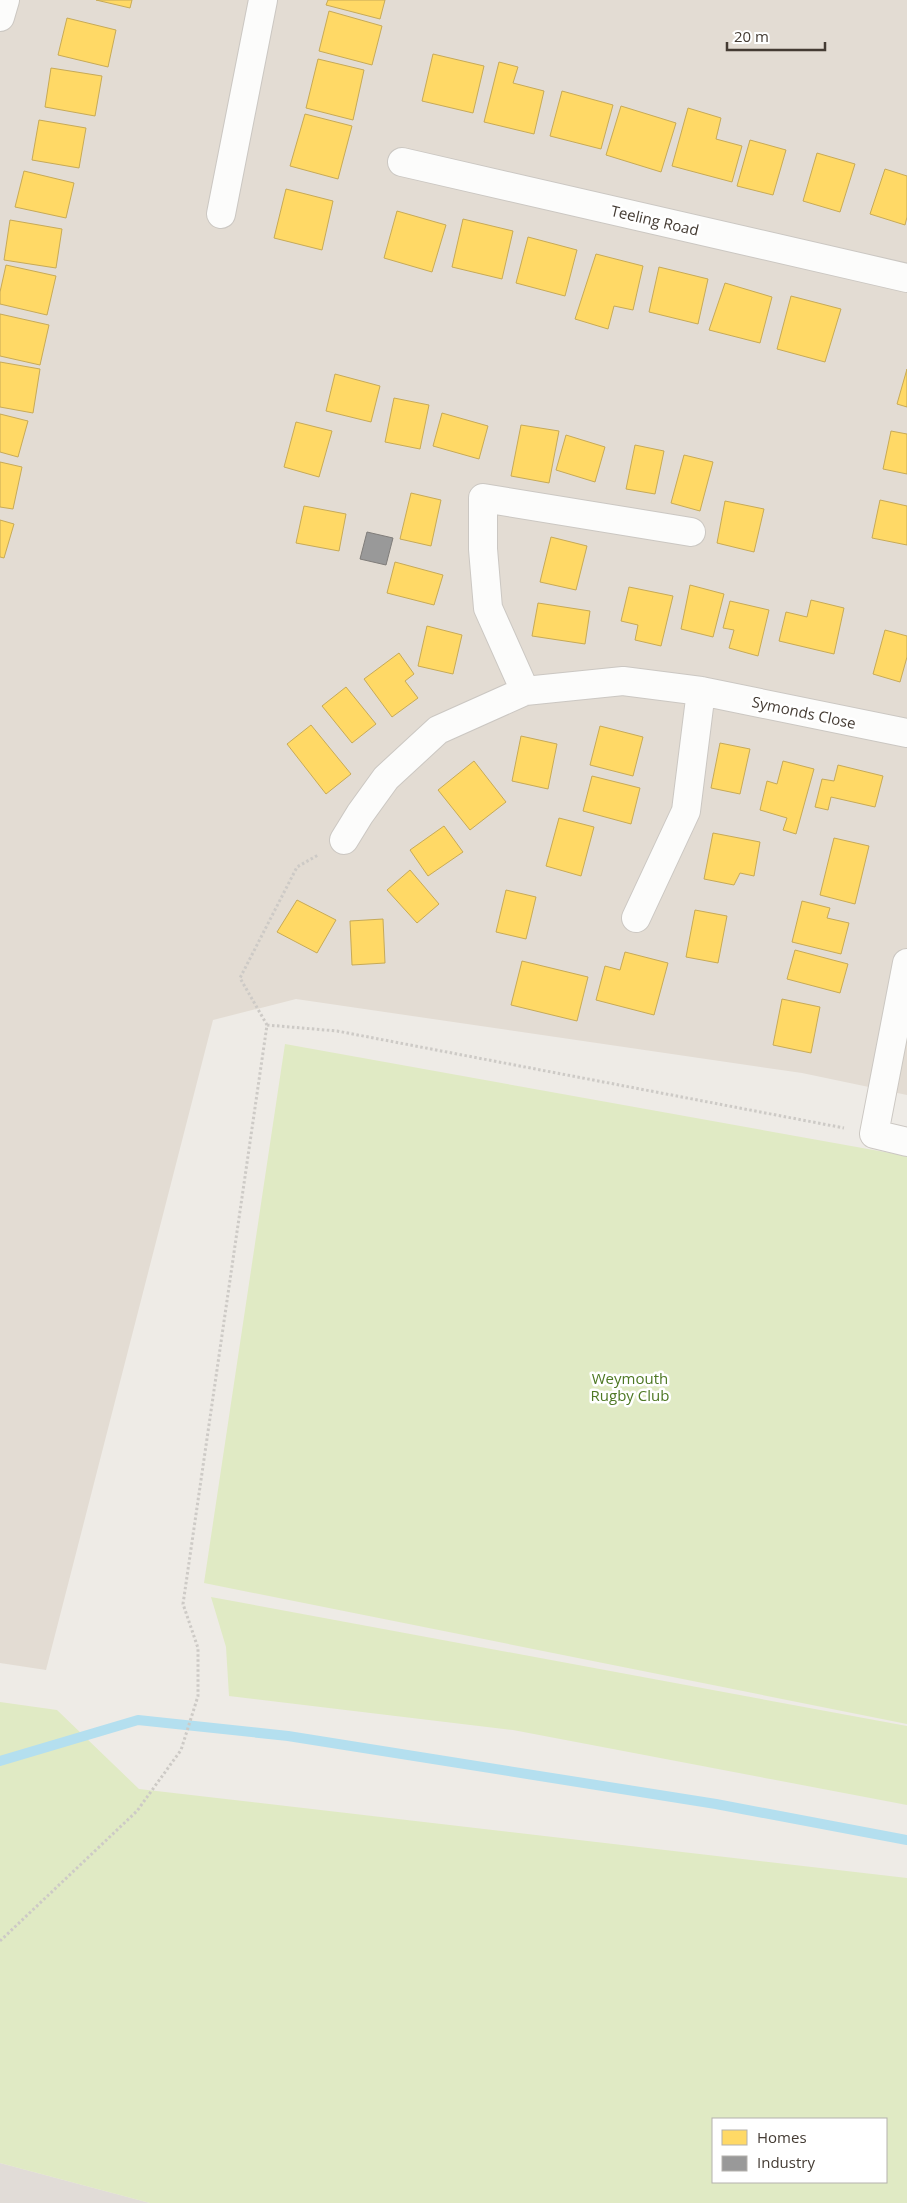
<svg xmlns="http://www.w3.org/2000/svg" width="907" height="2203" viewBox="0 0 907 2203" font-family="'Open Sans',sans-serif">
<style>
.residential{fill:#e3dcd3}
.industrial{fill:#e1dcd7}
.green{fill:#e0eac4;fill-rule:evenodd}
.homes{fill:#ffd966;stroke:#c7aa57}
.industry{fill:#999;stroke:#807d7a}
.lines{fill:none;stroke-linecap:round;stroke-linejoin:round}
.stream{stroke:#b4dfef;stroke-width:10}
.minor-casing{stroke:#cbc7c2;stroke-width:30}
.path{stroke:#cdcac6;stroke-width:3;stroke-dasharray:2.5 2.5;stroke-linecap:butt}
.minor{stroke:#fcfcfb;stroke-width:28}
.labels{text-anchor:middle;dominant-baseline:central;stroke-width:5;stroke-linejoin:round;paint-order:stroke}
.street-label{font-size:15px;fill:#443b33;stroke:#fff}
.park-label{font-size:15px;fill:#4e7824;stroke:#fff}
</style>
<rect width="100%" height="100%" fill="#eeebe6"/>
<path class="residential" d="M0,0H907V1095L802,1073L296,999L213,1020L46,1670L0,1663Z"/>
<path class="industrial" d="M0,2163L150,2203H0Z"/>
<path class="green" d="M285,1044L907,1156V1724L204,1583Z
M211,1597L907,1726V1805L513,1730L229,1696L226,1647Z
M0,1702L57,1710L139,1789L907,1878V2203H150L0,2163ZM713,2119H886V2182H713Z"/>
<path class="homes" d="M96,0H132L130,8Z
M328,0H385L380,19L326,5Z
M329,11L382,26L372,65L319,51Z
M67,18L116,30L108,67L58,55Z
M433,54L484,66L473,113L422,101Z
M318,59L364,70L353,120L306,108Z
M499,62L518,67L513,83L544,91L534,134L484,122Z
M51,68L102,76L95,116L45,107Z
M562,91L613,105L601,149L550,136Z
M621,106L676,123L661,172L606,155Z
M688,108L721,118L716,139L742,146L732,182L672,166Z
M305,114L352,126L338,179L290,166Z
M39,120L86,128L79,168L32,160Z
M750,140L786,150L773,195L737,186Z
M817,153L855,164L840,212L803,201Z
M885,169L907,176V217L905,225L870,214Z
M24,171L74,183L66,218L15,207Z
M286,189L333,201L322,250L274,238Z
M397,211L446,225L432,272L384,258Z
M463,219L513,231L502,279L452,267Z
M10,220L62,229L56,268L4,260Z
M528,237L577,250L565,296L516,283Z
M596,254L643,266L633,310L614,306L608,329L575,319Z
M6,265L56,276L47,315L0,304V292Z
M659,267L708,279L698,324L649,312Z
M725,283L772,297L760,343L709,330Z
M791,296L841,309L825,362L777,349Z
M0,314L49,325L40,365L0,356Z
M0,362L40,369L33,413L0,407Z
M907,369V407L897,404Z
M335,374L380,386L371,422L326,411Z
M394,398L429,405L420,449L385,442Z
M442,413L488,426L479,459L433,446Z
M0,414L28,421L18,457L0,452Z
M296,422L332,431L319,477L284,467Z
M521,425L559,431L549,483L511,476Z
M891,431L907,434V474L883,469Z
M566,435L605,447L595,482L556,470Z
M635,445L664,451L655,494L626,489Z
M684,455L713,462L700,511L671,503Z
M0,462L22,467L13,509L0,507Z
M411,493L441,500L431,546L400,539Z
M880,500L907,506V545L872,538Z
M725,501L764,509L754,552L717,543Z
M304,506L346,514L339,551L296,543Z
M0,520L14,524L4,558L0,557Z
M551,537L587,546L576,590L540,582Z
M395,562L443,575L434,605L387,593Z
M690,585L724,594L713,637L681,629Z
M629,587L673,596L661,646L635,640L638,625L621,621Z
M811,600L844,608L834,654L779,641L786,612L807,617Z
M730,601L769,610L758,656L729,648L734,630L723,628Z
M538,603L590,611L585,644L532,636Z
M427,626L462,635L453,674L418,666Z
M885,630L907,636V657L900,682L873,674Z
M399,653L414,674L405,681L418,698L392,717L364,679Z
M346,687L376,724L352,743L322,706Z
M311,725L351,774L326,794L287,744Z
M600,726L643,737L633,776L590,765Z
M521,736L557,744L548,789L512,781Z
M720,743L750,749L740,794L711,788Z
M474,761L506,802L470,830L438,790Z
M783,761L814,769L796,834L783,830L787,818L760,810L767,781L777,784Z
M838,765L883,776L875,807L831,797L828,810L815,807L822,779L834,781Z
M592,776L640,788L631,824L583,811Z
M559,818L594,827L581,876L546,866Z
M444,826L463,852L428,876L410,850Z
M713,833L760,842L754,876L740,873L734,885L704,879Z
M834,838L869,846L855,904L820,895Z
M410,870L439,904L417,923L387,890Z
M506,890L536,897L526,939L496,932Z
M297,900L336,920L317,953L277,932Z
M802,901L830,908L827,918L849,923L841,954L792,942Z
M695,910L727,916L718,963L686,957Z
M383,919L385,963L352,965L350,921Z
M795,950L848,964L840,993L787,979Z
M625,952L668,963L654,1015L596,1000L605,966L620,970Z
M522,961L588,977L577,1021L511,1005Z
M782,999L820,1007L811,1053L773,1045Z"/>
<path class="industry" d="M367,532L393,538L386,565L360,559Z"/>
<g class="lines">
<path class="stream" d="M0,1761L138,1720L288,1736L716,1804L907,1840"/>
<g class="minor-casing">
<path id="minor" d="M0,17L5,0
M402,162L907,278
M221,214L263,0
M525,691L488,608L483,549V498L691,532
M344,840L360,814L386,778L438,730L525,691L623,681L701,691L907,733
M636,918L686,811L701,691
M907,963L874,1134L907,1142"/>
</g>
<path class="path" d="M267,1025L337,1031L844,1128
M0,1941L137,1811L181,1750L198,1696V1648L183,1604L267,1025L240,978L297,867L318,855"/>
<use href="#minor" class="minor"/>
</g>
<g class="labels">
<g class="street-label">
<text transform="translate(655 220) rotate(13)">Teeling Road</text>
<text transform="translate(804 712) rotate(12)">Symonds Close</text>
</g>
<g class="park-label">
<text x="630" y="1378">Weymouth<tspan x="630" dy="17">Rugby Club</tspan></text>
</g>
</g>
<rect x="712" y="2118" width="175" height="65" fill="#ffffff" stroke="#b4b1ad"/>
<rect x="722" y="2130" width="25" height="15" fill="#ffd966" stroke="#b4b1ad"/>
<text x="757" y="2143" font-size="15" fill="#443b33">Homes</text>
<rect x="722" y="2156" width="25" height="15" fill="#999999" stroke="#b4b1ad"/>
<text x="757" y="2168" font-size="15" fill="#443b33">Industry</text>
<path d="M727 42v8h98v-8" fill="none" stroke="#443b33" stroke-width="2.5"/>
<text x="734" y="42" font-size="15" fill="#443b33" stroke="#ffffff" stroke-width="4" paint-order="stroke">20 m</text>
</svg>
